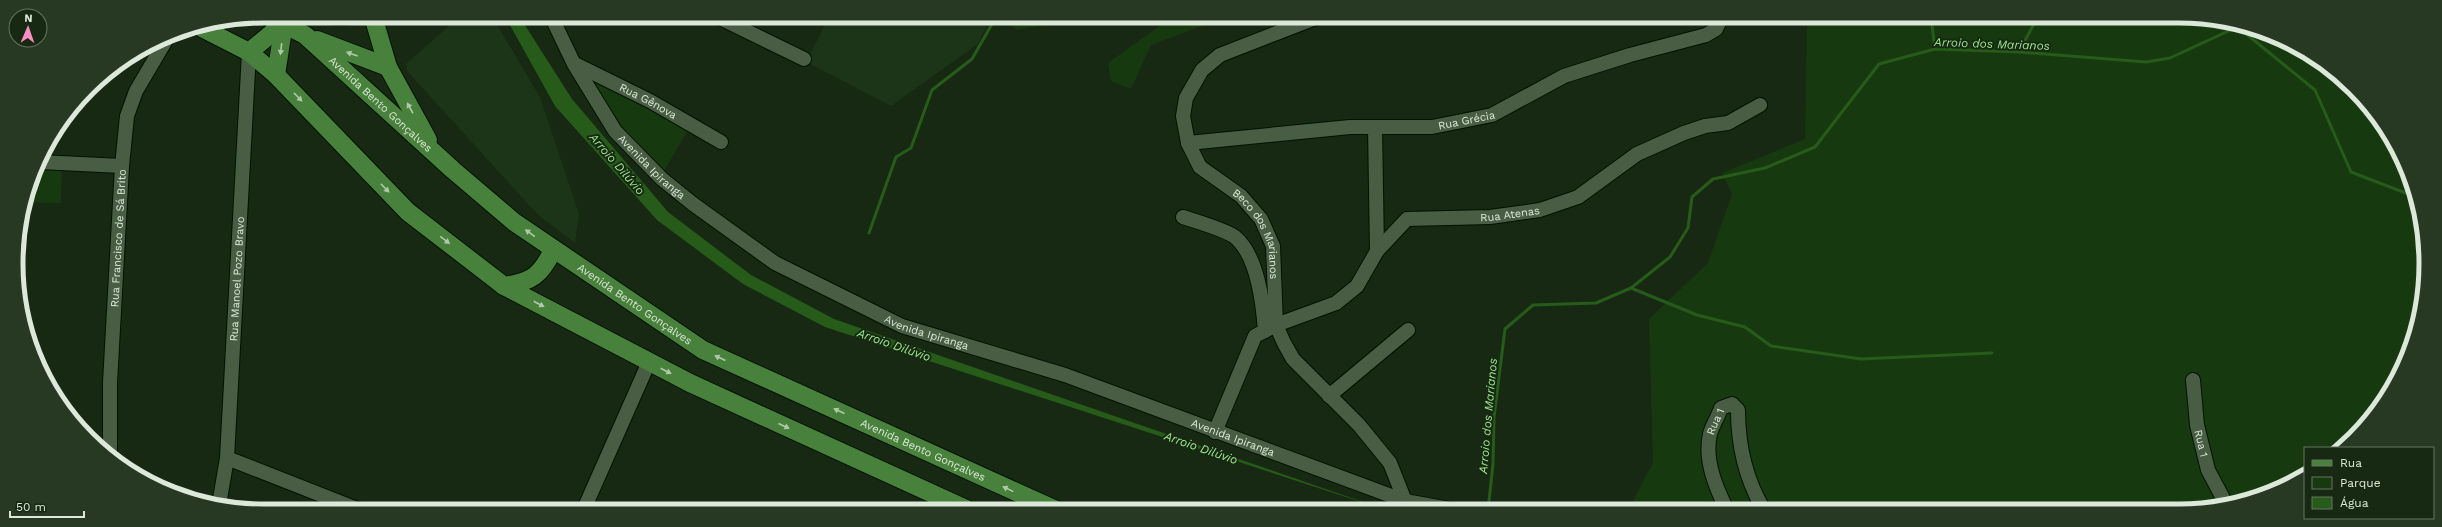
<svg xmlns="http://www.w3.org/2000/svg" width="2442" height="527" viewBox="0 0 2442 527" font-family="'Work Sans',sans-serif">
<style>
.built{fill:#1c3417}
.green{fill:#17390f}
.water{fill:#275b1a}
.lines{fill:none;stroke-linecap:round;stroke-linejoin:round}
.stream{stroke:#275b1a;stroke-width:3}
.minor-casing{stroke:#021201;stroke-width:16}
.major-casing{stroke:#021201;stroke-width:20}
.minor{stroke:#495d44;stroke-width:14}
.major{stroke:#48813b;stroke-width:18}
.oneway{fill:#b0c9aa}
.labels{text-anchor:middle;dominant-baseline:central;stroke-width:4;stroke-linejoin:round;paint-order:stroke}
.street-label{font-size:11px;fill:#dce8d9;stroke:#172913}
.water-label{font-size:12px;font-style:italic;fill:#9fe98f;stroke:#172913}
.rim{fill:none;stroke:#dce8d9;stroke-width:5}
</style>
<rect width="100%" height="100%" fill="#172913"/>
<path class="built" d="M460,16H492L540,97L579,214L575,243L537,214L407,71L406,64Z
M829,17H991L978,44L891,106L806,62Z"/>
<path class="green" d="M1003,17H1089L1017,30Z
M1172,17H1226L1151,45L1131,89L1111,81L1108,63Z
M1901,18H2211L2302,49L2375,113L2418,199L2424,296L2401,373L2353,439L2340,448H2305V473L2288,486L2195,510H1628L1653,463L1649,319L1708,263L1732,194L1722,173L1805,139L1807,22Z
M588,76L688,130L664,171L624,129Z
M40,165L62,166L61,203L27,202L35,170Z"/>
<path class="water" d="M505,16H519L572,99L668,212L751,275L834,319L1386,510L825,327L743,284L657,220L555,106Z"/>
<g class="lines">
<path class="stream" d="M1931,18L1935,49
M2239,28L2315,90L2351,172L2416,197
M2019,52L2037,18
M869,233L896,157L911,148L932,90L972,59L996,17
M1631,288L1697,315L1745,327L1771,346L1861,359L1992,353
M1489,501L1493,464L1494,417L1505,329L1533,305L1596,303L1631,288L1670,257L1688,228L1692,197L1713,179L1765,168L1815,147L1879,64L1935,49L2019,52L2146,62L2170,58L2237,27"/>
<g class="minor-casing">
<g id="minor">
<path id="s1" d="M551,16L574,64L615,131L662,179L693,204L775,263L902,326L1065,375L1405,501L1455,510"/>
<path d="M716,16L804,59"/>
<path id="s2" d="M1318,17L1220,55L1202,70L1186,98L1183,116L1188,143L1200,167L1241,196L1261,219L1273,246L1276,325L1284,343L1293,359L1359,425L1390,463L1405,501L1404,506"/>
<path id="s3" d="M575,64L650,101L721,142"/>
<path d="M1375,127L1377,251"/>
<path id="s4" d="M1188,143L1350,127H1432L1492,115L1564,76L1630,55L1706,35L1716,29L1721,18"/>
<path d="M39,162L122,166"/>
<path d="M1183,217C1195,221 1226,230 1235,237C1258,256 1263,304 1265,331"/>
<path id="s5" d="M2193,380L2197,425L2208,470L2225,502"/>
<path d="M1329,396L1408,330"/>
<path id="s6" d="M1215,432L1255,336L1276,325L1336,303L1357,286L1377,251L1407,219L1490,217L1540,210L1578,197L1637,154L1684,133L1705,126L1728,123L1760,105"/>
<path id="s7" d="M110,451V383L122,166L127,116L136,91L169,35"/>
<path d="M227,458L357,509"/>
<path id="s8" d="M219,505L227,458L249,52"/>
<path d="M584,509L649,362"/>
<path id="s9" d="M1727,510C1716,488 1704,460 1710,434C1712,426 1718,417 1721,408L1732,404L1738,410C1738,445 1746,480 1764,510"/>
</g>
</g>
<g class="major-casing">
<g id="major">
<path id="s10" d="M267,16L305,35L453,170L514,222L703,350L1056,510"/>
<path d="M334,16H346"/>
<path d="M373,16L388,67L428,140"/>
<path d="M202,28L249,52L276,75L408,212L504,286L690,383L966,509"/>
<path d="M317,40L388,67"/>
<path d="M249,52L284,23L289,16"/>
<path d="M276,75L284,23"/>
<path d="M504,286C532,282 541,275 553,250"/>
</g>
</g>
<use href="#minor" class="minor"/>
<use href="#major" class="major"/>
</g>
<defs><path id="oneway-solid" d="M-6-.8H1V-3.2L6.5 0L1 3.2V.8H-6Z"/></defs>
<g class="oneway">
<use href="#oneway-solid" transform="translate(281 49) rotate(97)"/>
<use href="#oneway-solid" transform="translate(352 54) rotate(-160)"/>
<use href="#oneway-solid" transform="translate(298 97) rotate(46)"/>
<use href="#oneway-solid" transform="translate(410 108) rotate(-119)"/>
<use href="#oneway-solid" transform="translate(385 188) rotate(46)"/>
<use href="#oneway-solid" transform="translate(530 233) rotate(-144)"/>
<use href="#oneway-solid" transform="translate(445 240) rotate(38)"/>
<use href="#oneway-solid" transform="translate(539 304) rotate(28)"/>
<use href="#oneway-solid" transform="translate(720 358) rotate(-156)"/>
<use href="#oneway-solid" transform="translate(666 371) rotate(27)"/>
<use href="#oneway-solid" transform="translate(839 411) rotate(-156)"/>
<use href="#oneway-solid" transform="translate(784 426) rotate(24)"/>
<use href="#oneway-solid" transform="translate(1008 489) rotate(-154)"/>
</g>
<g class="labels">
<g class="street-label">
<text stroke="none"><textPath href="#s3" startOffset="82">Rua Gênova</textPath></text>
<text stroke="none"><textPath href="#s10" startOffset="145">Avenida Bento Gonçalves</textPath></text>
<text stroke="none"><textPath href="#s4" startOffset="280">Rua Grécia</textPath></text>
<text stroke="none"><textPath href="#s1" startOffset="183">Avenida Ipiranga</textPath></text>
<text stroke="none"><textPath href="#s6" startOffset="406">Rua Atenas</textPath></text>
<text stroke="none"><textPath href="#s2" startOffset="326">Beco dos Marianos</textPath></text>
<text stroke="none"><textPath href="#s7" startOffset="213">Rua Francisco de Sá Brito</textPath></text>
<text stroke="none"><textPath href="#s8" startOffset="227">Rua Manoel Pozo Bravo</textPath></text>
<text stroke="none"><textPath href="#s10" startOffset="469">Avenida Bento Gonçalves</textPath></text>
<text stroke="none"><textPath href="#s1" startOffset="507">Avenida Ipiranga</textPath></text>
<text stroke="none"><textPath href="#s9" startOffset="93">Rua 1</textPath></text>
<text stroke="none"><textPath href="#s1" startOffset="831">Avenida Ipiranga</textPath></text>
<text stroke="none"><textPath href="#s5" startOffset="64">Rua 1</textPath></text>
<text stroke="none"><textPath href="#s10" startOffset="793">Avenida Bento Gonçalves</textPath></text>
</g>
<g class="water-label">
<text transform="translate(1992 44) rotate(2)">Arroio dos Marianos</text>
<text transform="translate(617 164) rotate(49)">Arroio Dilúvio</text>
<text transform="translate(894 345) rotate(19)">Arroio Dilúvio</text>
<text transform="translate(1488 416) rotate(-85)">Arroio dos Marianos</text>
<text transform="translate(1201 448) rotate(19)">Arroio Dilúvio</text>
</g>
</g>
<path d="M0 0H2442V527H0ZM263 23H2179A240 240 0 0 1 2419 263V264A240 240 0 0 1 2179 504H263A240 240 0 0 1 23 264V263A240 240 0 0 1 263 23Z" fill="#273823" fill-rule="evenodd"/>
<path class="rim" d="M263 23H2179A240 240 0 0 1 2419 263V264A240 240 0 0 1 2179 504H263A240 240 0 0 1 23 264V263A240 240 0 0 1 263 23Z"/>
<rect x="2304" y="447" width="130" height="72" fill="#172913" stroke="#667562"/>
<rect x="2312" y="460" width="20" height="6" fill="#48813b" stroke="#667562"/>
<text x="2340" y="467" font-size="12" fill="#dce8d9">Rua</text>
<rect x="2312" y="477" width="20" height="12" fill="#17390f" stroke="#667562"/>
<text x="2340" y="487" font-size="12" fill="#dce8d9">Parque</text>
<rect x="2312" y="497" width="20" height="12" fill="#275b1a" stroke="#667562"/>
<text x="2340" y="507" font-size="12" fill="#dce8d9">Água</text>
<g transform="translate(28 28) rotate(2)"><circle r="19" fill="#172913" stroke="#667562"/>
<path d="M0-3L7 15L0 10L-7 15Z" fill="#fb8fc4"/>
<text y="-6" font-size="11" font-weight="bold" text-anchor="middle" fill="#dce8d9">N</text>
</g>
<path d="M10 511v6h74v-6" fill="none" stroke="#dce8d9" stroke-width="2"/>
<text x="16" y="511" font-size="12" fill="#dce8d9" stroke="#172913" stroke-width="3" paint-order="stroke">50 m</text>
</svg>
